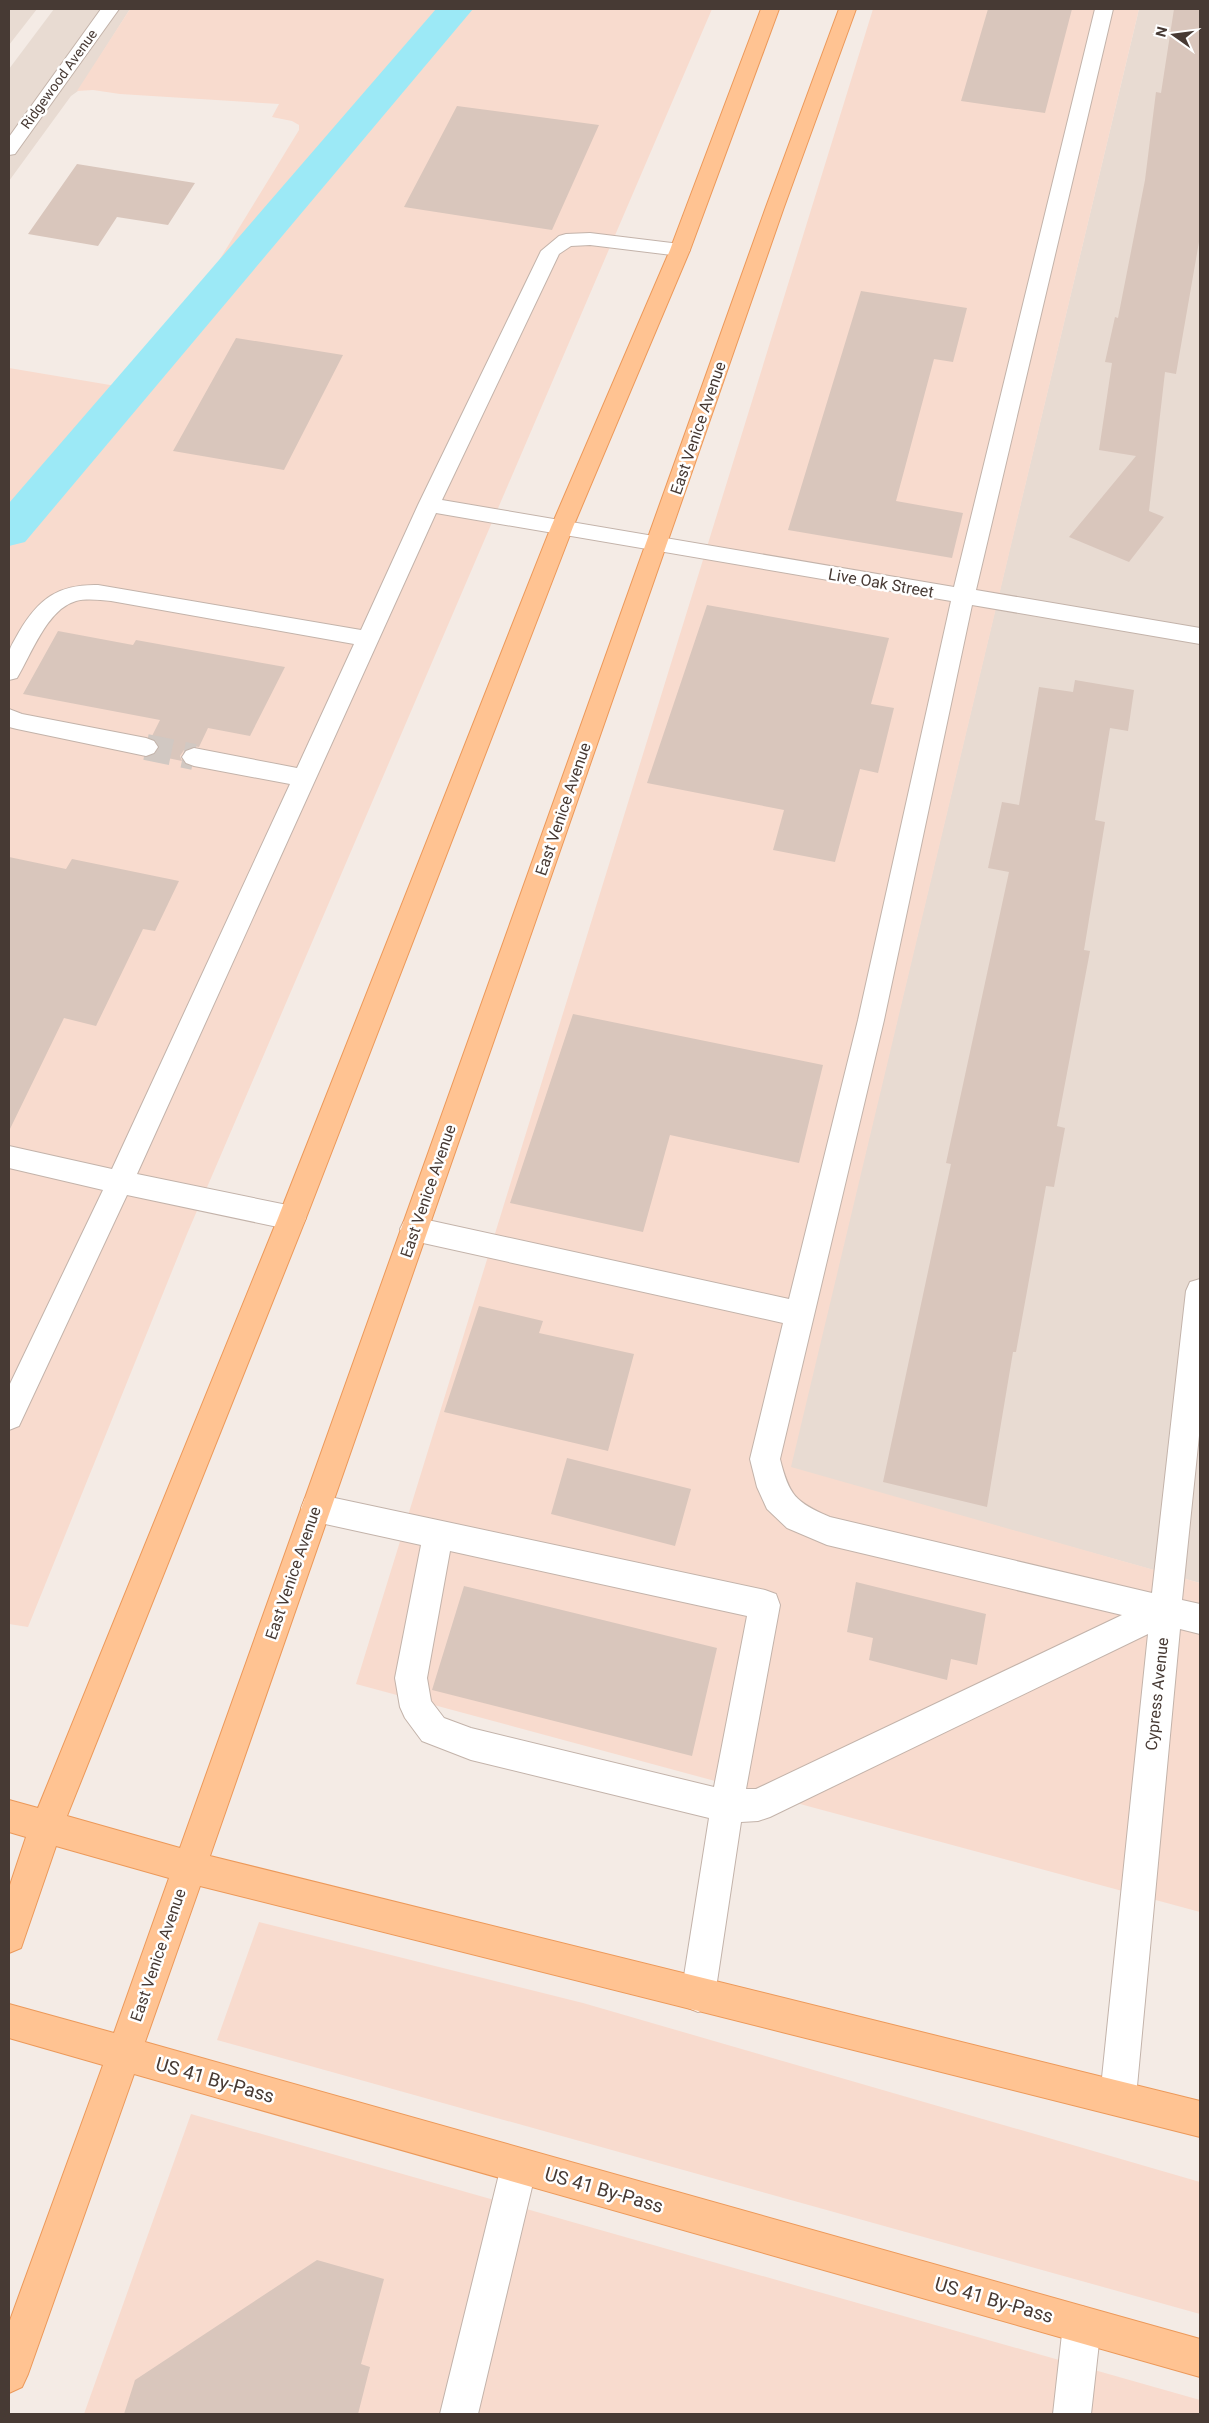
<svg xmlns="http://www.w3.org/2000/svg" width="1209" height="2423" viewBox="0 0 1209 2423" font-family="Roboto,sans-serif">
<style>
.residential{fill:#e8dbd2}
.commercial{fill:#f8dbce}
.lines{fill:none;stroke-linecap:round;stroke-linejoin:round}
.canal{fill:#9ce9f6;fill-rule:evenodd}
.building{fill:#d9c6bc}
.minor-tunnel{stroke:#d1c8c2;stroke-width:26;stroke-dasharray:26 12;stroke-linecap:butt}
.minor-casing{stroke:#c3b3aa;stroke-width:2}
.major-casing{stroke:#ec995a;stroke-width:2}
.minor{fill:#fff;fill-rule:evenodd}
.major{fill:#ffc392;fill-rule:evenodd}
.labels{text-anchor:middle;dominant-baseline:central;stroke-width:5;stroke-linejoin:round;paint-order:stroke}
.far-street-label{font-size:14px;fill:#473a34;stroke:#fff}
.street-label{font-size:16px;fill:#473a34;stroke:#fff}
.near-street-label{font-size:19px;fill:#473a34;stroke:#fff}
</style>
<rect width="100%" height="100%" fill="#f4ebe5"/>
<path class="residential" d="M9,9H37L9,45Z
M54,9H130L78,91L71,96L9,181V69Z
M1139,9H1200V1583L790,1468Z"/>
<path class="commercial" d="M130,9H712L187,1234L28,1627L9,1624V368L122,387H134L144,383L299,130V125L292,121L272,117L279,104L120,94L93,90L77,91Z
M873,9H1139L791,1467L1200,1583V1912L356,1684Z
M259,1922L583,2003L1200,2182V2314L217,2040Z
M191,2114L1200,2400V2414H84Z"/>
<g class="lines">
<path class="canal" d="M436,9H473L25,542L9,546V503Z"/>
</g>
<path class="building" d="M988,9H1072L1045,113L961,101Z
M1174,9H1200V236L1176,374L1165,372L1149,511L1164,517L1129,562L1069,537L1136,456L1099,450L1112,363L1105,362L1115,317L1118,318L1145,180L1156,92L1161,93Z
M457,106L599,125L552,230L404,207Z
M77,164L195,183L168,225L117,217L98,246L28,234Z
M861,291L967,308L953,362L934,359L896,501L963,513L952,558L788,530Z
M236,338L343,355L284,470L173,451Z
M707,605L889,638L871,704L894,708L878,773L860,769L835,862L773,850L784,810L647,783Z
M58,631L133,645L136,640L285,667L250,736L208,728L199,747L193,746L184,750L180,756L182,761L153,755L160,746L151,738L160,720L23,694Z
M1075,680L1134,690L1128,731L1110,728L1095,820L1105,822L1084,950L1090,951L1057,1126L1065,1128L1054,1187L1046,1186L1016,1352H1013L987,1507L883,1482L951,1164L946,1163L1009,872L988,868L1002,802L1019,805L1039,687L1073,692Z
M9,857L66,869L72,859L179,881L155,931L143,929L96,1026L64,1018L9,1131Z
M573,1014L823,1065L799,1163L670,1135L643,1232L510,1203Z
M479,1306L543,1321L539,1333L634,1354L608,1451L444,1412Z
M567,1458L691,1489L675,1546L551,1514Z
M856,1582L986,1614L977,1665L951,1659L947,1680L869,1660L873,1638L847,1632Z
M464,1586L717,1648L692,1756L432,1690Z
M317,2260L384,2279L361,2364L370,2367L358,2414H124L135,2380Z"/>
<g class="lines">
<path class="minor-tunnel" d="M146,747L194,757"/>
<g class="minor-casing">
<path id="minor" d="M101,9H119L15,154L9,155V137Z
M1095,9H1113L976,590L1200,628V644L972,605L884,1020L780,1459C789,1495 795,1502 830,1517L1152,1593L1186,1291L1190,1282L1200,1279V1426L1182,1600L1200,1604V1634L1180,1629L1136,2097L1130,2109L1118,2115L1106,2109L1100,2097L1148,1634L770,1817L758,1821L741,1822L715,1995L710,2007L698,2012L686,2007L681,1995L709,1818L471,1760L422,1741L405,1718L400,1707L395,1678L421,1545L316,1522L305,1518L301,1508L305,1498L316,1494L765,1590L776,1594L780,1605L746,1789H756L1122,1615L827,1545L787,1528L767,1509L757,1487L750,1459L783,1323L414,1241L404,1237L400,1229L404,1221L414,1217L789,1299L858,1020L951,601L436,513L137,1174L292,1206L302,1210L306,1218L302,1226L292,1230L127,1195L19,1426L9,1430V1386L103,1190L9,1168V1146L112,1169L290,784L194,766L186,763L182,757L186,751L194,748L297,768L354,644L111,601C100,600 87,598 76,601C47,609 31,655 17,678L9,680C9,671 8,661 9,653C10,646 16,638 19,632C39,598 59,584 98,585L361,630L418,505L541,251L559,236L566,234L590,233L680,244L687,246L690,250L687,254L680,256L590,245L571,246L559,254L442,500L954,587ZM450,1551L747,1616L714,1787L471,1728L444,1718L431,1701L427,1678Z
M9,709L22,714L146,738L154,741L158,747L154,753L146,756L17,729L9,727Z
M519,2148L532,2153L537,2166L478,2414H440L501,2166L506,2153Z
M1082,2306L1095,2312L1101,2325L1091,2414H1053L1063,2325L1069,2312Z"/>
</g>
<g class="major-casing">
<path id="major" d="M761,9H779L690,250L573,527L306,1218L67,1816L180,1848L766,207L839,9H856L784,207L210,1856L1200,2101V2137L200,1886L145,2042L1200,2339V2377L134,2074L28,2374L22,2387L9,2393V2323L103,2065L9,2038V2004L114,2033L169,1878L56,1846L21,1948L9,1953V1888L26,1837L9,1832V1800L38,1808L278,1218L551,527L670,250Z"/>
</g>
<use href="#minor" class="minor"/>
<use href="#major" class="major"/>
</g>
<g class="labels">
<g class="far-street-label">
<text transform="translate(59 79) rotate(-54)">Ridgewood Avenue</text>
</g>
<g class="street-label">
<text transform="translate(698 428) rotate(-71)">East Venice Avenue</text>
<text transform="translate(881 583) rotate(10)">Live Oak Street</text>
<text transform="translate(563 809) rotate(-71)">East Venice Avenue</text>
<text transform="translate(428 1191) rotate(-71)">East Venice Avenue</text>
<text transform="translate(293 1573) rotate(-71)">East Venice Avenue</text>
<text transform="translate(1157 1694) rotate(-84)">Cypress Avenue</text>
<text transform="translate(158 1955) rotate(-71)">East Venice Avenue</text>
</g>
<g class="near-street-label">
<text transform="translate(215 2080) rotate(16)">US 41 By-Pass</text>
<text transform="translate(604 2190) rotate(16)">US 41 By-Pass</text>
<text transform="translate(994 2300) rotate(16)">US 41 By-Pass</text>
</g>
</g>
<rect width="1209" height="2423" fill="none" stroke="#473a34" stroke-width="20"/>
<g transform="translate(1174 35) rotate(284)" stroke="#ffffff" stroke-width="4" paint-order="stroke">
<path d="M0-4L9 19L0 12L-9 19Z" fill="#473a34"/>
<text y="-8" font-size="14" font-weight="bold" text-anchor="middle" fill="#473a34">N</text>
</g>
</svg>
